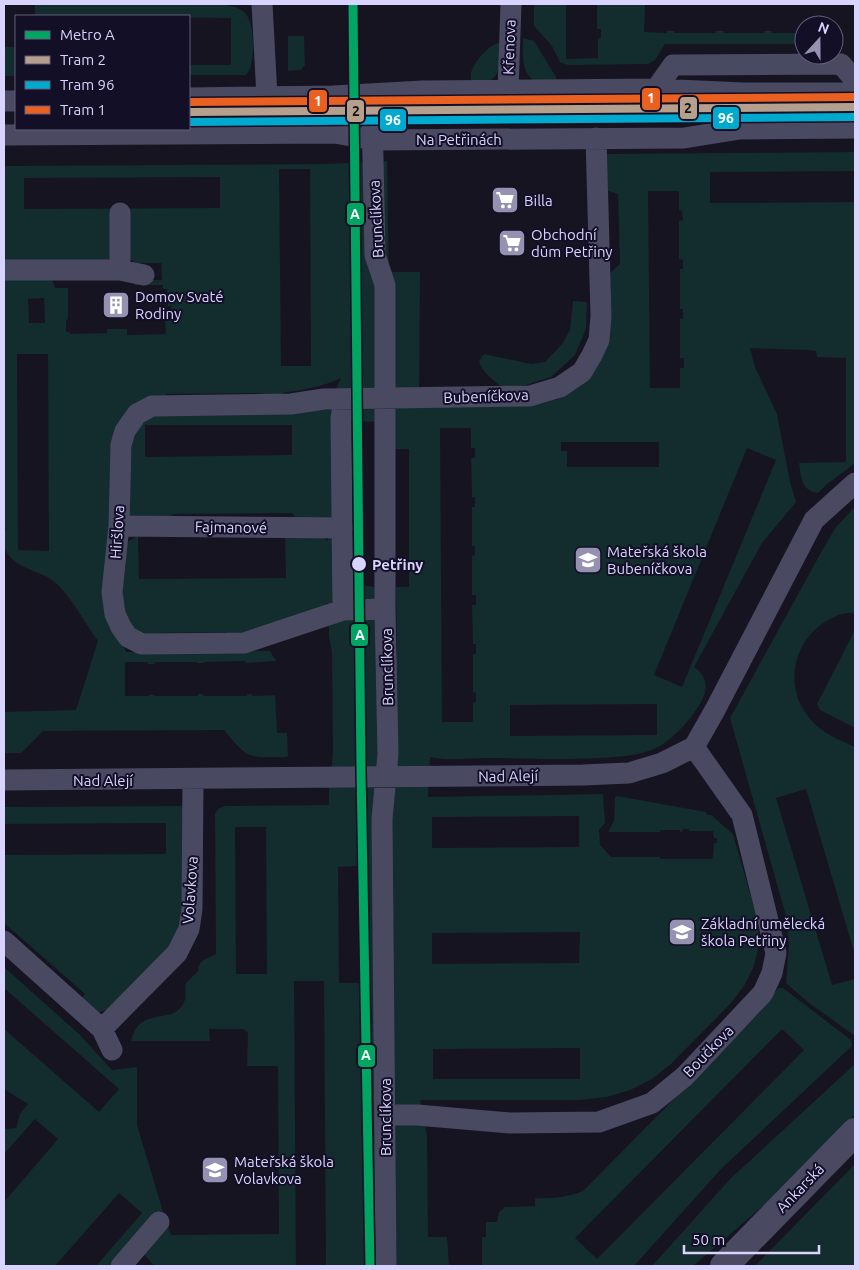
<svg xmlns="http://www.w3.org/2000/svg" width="859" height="1270" viewBox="0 0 859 1270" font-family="Ubuntu,sans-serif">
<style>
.green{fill:#132c2d;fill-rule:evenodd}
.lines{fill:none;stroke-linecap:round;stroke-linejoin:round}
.minor{stroke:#4a4962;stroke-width:21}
.tertiary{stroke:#4a4962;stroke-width:28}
.tram-1-casing{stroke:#130f26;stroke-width:11}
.tram-2-casing{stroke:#130f26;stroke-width:11}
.tram-3-casing{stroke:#130f26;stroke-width:11}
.tram-1{stroke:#b5a08e;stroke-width:8}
.tram-2{stroke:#00a9ce;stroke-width:8}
.tram-3{stroke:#e96020;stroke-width:8}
.metro-1-casing{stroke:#130f26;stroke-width:12}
.metro-1{stroke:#00a562;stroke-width:9}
.stop-dot{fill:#d9d4ff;stroke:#130f26;stroke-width:2}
.labels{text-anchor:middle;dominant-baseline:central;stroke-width:4;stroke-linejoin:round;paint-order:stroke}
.street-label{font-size:15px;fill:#d9d4ff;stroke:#130f26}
.poi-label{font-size:15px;fill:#d9d4ff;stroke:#130f26;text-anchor:start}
.stop-label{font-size:15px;font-weight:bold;fill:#d9d4ff;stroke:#130f26;text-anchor:start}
.line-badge{stroke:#130f26;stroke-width:2}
.badge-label{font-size:14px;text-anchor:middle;font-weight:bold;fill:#fff}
.pale-badge-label{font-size:14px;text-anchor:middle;font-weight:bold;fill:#111}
</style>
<rect width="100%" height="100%" fill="#161421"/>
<path class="green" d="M35,4H217C226,5 239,6 246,14C255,26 256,65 246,75H189V65H231V18L35,16Z
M534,4H566V59L598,58V39L601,38V29H597V4H645L644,32L667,33V31H674V33H715L716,31H723L724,33H764L765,31H771L772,33H804V44H665L655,60L648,64L568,65L560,62L552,46L534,26Z
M288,36H304L305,65L301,70L288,71Z
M523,38L534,41L556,77V85C550,84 541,85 536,82C520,73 523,53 523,38Z
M502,42C500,69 502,82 471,86C471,82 471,77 471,73C474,61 490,43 502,42Z
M4,47H16V76H4Z
M855,103V120H732V104Z
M855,152V171L710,172V203L855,202V463L826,485L818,493C801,491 801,476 799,463L846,462V358L817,357L816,351L809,350L750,348L755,367L777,414L790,482L796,502L762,543L694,667C706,675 709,687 702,700C694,716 674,739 658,747C649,752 635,755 625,756C581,761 531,758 487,758C472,758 443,761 430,757L428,797L603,794L605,823L599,830L600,845L611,857H660V859H712L713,856L714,843H717V838H714L713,831H689V829H683V831L680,832V830H660V832H608L614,821L615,798L617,796L706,812L707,815H711L733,834L758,921L759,944L754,966L744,986L730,1004L671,1064L652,1079L630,1090L607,1097L580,1100H420L427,1136L428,1237H447L449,1265L326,1266L324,981H294L296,1266H154L144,1254L167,1222L171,1235L279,1234L278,1066H247L248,1033L243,1029H209L210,1041H131C140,1004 173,1027 184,1002C187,997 184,989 186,983L198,971C199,959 207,959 216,954L215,814L218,809L225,806L329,805V788L333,754L332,652L329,637L328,603L316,610L243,636L231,635L225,632L158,633L142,638L121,616L123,550L129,541L138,536L139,579L286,578L285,533L324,538L328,541V520L297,519L292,513L174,514L166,519L130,517L126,514L133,430L153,414L316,408L327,410L341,378C322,387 303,390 282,393L283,399L261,393L167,394L163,398L134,408L110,614L126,652L270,651L276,661L246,663L245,661L204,662V663H197V662H155V664H148V662H125V696H149V695H154L155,696H198V694H203V696H247V694H252V696L275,695L277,733H287L288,756L286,757C248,758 248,759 224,730L43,731L21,753H4V712L76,710L98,641C85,623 74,602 59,586C44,569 12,571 4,546C3,542 4,535 4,530H6L4,523V279H52L55,288H68V319L66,320V332H70V334L107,333V329H127V335L166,334L165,319H167V313L171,312V306H168L167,289H163V285H134L137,280H162L161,263H137L129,259L111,258L102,263H4V166L327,164L387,161L389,272H420L419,404H540L558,399L574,389L610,273L620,264L618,194L602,189L601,154ZM279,169H310L311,366H281ZM220,177V208L24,209V178ZM648,191H679V210L682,211L683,220L679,221V259L683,260V269H680V309H683V319H680V358H684V368H680V388H650ZM44,298L45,323H29L28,299ZM17,354H48L49,551L18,550ZM347,421L378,422L379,588L348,582ZM145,425H292V455L145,457ZM440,428H471V448H475V458H471L472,497H475V507H472V546H475V555L472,556V595H476V605H472L473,644H476V654H473V692L476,693V702L473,703V722H442ZM561,442H659V467H567V451H561ZM747,448L776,460L682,687L654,675ZM395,449H409V587H396L397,659L390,590ZM657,704V735L510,736V705ZM579,816V847L432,848V817ZM235,827H266L267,974H236ZM357,866L365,874V983H339L338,867ZM580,932L579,963L432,964V933ZM580,1048V1079H433V1049Z
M573,301L587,302L586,329L575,355L551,377L526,385L503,388C493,380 482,373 479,361L484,354L531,364L545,362L562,344L570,330Z
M855,507V614C848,611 837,615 830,619C792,639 782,690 812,721C823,734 840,740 855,747V955L806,789L776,798L832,985L855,979V1036L809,1003L786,983L789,943L786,916L730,718L824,547L836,527Z
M855,630V728L820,710L817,704Z
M184,806L182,924L168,949L111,1008L97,1013L82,998L85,994L4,923V855L166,854V823L4,824V807Z
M4,967L79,1034L112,1070L137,1067V1125L164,1215L151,1218L109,1266H96L142,1213L119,1193L55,1266H4V1202L58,1139L35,1119L4,1154V1129L16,1128L20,1114L28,1104L4,1089V1029L99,1112L119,1089L4,988Z
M778,988H783L851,1040L852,1046L721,1169L634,1266H482V1237H486V1222H497L499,1212L505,1207L535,1206V1198C553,1199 567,1197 583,1191L760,1012ZM782,1029L804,1050L597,1259L575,1238Z
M855,1064V1114L779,1192L693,1266H652L731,1178Z
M855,1164V1266H755Z"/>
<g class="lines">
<path class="minor" d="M262,4L267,97
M656,89L673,65L841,64L855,80
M508,91L511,4
M333,96L372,111L375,255L385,285V609L388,754L382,819L386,1266
M189,98L333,96L423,91L656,89L743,93H855
M4,101H16
M4,135L335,133L373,140L684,138L740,129L855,128
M4,270H120L144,275
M120,270V213
M119,526L343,528
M385,609L343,610L244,643L142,644L128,637L121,627L115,614L112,592L119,526L121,445L125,431L137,414L152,406L291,404L324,399L530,396L560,387L582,372L592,355L599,340L601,316L596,138
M343,610L341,419L344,399
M4,780L583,775L629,773L662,763L694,747L715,710L814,520L855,483
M4,941L102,1029L177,953L189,929L192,909L193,779
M102,1029L112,1050
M385,1115H417L510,1123L599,1122L652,1103L685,1076L763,993L772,973L776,953L742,815L694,747
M121,1266L159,1222"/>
<path class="tertiary" d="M724,1266L855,1132"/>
<g class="tram-1-casing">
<path id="tram-1" d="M189,112L855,107"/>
</g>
<g class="tram-2-casing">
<path id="tram-2" d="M189,122L855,117"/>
</g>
<g class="tram-3-casing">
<path id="tram-3" d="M189,102L855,97"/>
</g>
<use href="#tram-1" class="tram-1"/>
<use href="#tram-2" class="tram-2"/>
<use href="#tram-3" class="tram-3"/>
<g class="metro-1-casing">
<path id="metro-1" d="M353,4L361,770L370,1266"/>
</g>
<use href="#metro-1" class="metro-1"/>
</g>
<defs>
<g id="supermarket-square" transform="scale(1.4375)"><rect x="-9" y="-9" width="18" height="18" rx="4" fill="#9591b1" stroke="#130f26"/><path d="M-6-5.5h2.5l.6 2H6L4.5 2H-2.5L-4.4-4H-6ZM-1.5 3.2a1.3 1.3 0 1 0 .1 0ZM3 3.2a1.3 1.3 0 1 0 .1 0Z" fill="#fff"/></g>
<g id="building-square" transform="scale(1.4375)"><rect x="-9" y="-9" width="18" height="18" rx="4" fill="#9591b1" stroke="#130f26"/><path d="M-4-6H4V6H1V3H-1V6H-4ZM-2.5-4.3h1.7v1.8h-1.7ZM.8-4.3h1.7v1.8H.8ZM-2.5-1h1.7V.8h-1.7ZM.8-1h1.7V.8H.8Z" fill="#fff"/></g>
<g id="school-square" transform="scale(1.4375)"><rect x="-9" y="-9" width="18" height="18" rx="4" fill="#9591b1" stroke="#130f26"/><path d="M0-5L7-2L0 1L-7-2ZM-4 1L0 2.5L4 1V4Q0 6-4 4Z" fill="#fff"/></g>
</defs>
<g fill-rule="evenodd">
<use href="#supermarket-square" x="505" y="200"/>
<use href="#supermarket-square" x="512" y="243"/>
<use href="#building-square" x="116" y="305"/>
<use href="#school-square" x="588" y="560"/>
<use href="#school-square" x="682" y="932"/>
<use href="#school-square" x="215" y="1170"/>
</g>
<circle class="stop-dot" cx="359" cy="564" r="8"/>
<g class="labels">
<g class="street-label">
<text transform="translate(509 47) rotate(-88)">Křenova</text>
<text x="459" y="139">Na Petřinách</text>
<text transform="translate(376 219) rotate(-93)">Brunclíkova</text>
<text transform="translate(486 396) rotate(-2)">Bubeníčkova</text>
<text transform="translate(231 527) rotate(1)">Fajmanové</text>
<text transform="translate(117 532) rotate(-86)">Hiršlova</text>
<text transform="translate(387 667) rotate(-91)">Brunclíkova</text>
<text transform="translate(508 776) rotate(-1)">Nad Alejí</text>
<text x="103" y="780">Nad Alejí</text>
<text transform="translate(190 890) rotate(-86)">Volavkova</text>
<text transform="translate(708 1051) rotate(-46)">Boučkova</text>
<text transform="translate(385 1117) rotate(-90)">Brunclíkova</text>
<text transform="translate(800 1188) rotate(-46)">Ankarská</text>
</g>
<g class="poi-label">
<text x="524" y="200">Billa</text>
<text x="531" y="234">Obchodní<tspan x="531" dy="17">dům Petřiny</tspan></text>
<text x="135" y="296">Domov Svaté<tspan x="135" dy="17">Rodiny</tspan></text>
<text x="607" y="551">Mateřská škola<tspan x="607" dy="17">Bubeníčkova</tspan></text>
<text x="701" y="923">Základní umělecká<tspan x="701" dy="17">škola Petřiny</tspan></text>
<text x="234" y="1161">Mateřská škola<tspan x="234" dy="17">Volavkova</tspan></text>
</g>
<g class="stop-label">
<text x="372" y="564">Petřiny</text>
</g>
</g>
<g class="line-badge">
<rect x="641" y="87" width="20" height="24" rx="5" fill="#e96020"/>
<rect x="308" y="89" width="20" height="24" rx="5" fill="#e96020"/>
<rect x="679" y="96" width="19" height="24" rx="5" fill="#b5a08e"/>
<rect x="346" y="99" width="19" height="24" rx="5" fill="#b5a08e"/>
<rect x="712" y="106" width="28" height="24" rx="5" fill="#00a9ce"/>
<rect x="379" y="108" width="28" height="24" rx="5" fill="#00a9ce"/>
<rect x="346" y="202" width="19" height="24" rx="5" fill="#00a562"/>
<rect x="350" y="623" width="19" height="24" rx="5" fill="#00a562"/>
<rect x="357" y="1044" width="19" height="24" rx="5" fill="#00a562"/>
</g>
<g class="badge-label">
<text x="651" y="103">1</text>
<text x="318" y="106">1</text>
<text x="726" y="123">96</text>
<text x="393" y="125">96</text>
<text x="355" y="219">A</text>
<text x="360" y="640">A</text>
<text x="366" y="1060">A</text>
</g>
<g class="pale-badge-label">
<text x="688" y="113">2</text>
<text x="356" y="116">2</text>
</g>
<rect width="859" height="1270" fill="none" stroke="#d9d4ff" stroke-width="10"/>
<rect x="15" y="15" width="175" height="115" fill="#130f26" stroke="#625e7d"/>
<rect x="25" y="31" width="25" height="8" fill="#00a562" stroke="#625e7d"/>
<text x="60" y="40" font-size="15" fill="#d9d4ff">Metro A</text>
<rect x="25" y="56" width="25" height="8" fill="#b5a08e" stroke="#625e7d"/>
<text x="60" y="65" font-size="15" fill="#d9d4ff">Tram 2</text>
<rect x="25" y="81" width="25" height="8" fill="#00a9ce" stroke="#625e7d"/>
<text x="60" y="90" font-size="15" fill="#d9d4ff">Tram 96</text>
<rect x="25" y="106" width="25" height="8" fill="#e96020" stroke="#625e7d"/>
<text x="60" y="115" font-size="15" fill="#d9d4ff">Tram 1</text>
<g transform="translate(819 40) rotate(21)"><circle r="24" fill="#130f26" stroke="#625e7d"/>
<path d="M0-4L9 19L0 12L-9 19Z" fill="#9591b1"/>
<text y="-8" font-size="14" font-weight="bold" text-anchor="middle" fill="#d9d4ff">N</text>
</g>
<path d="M684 1245v8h135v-8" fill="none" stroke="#d9d4ff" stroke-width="2.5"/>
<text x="692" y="1245" font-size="15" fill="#d9d4ff" stroke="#130f26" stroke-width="4" paint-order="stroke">50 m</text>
</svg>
